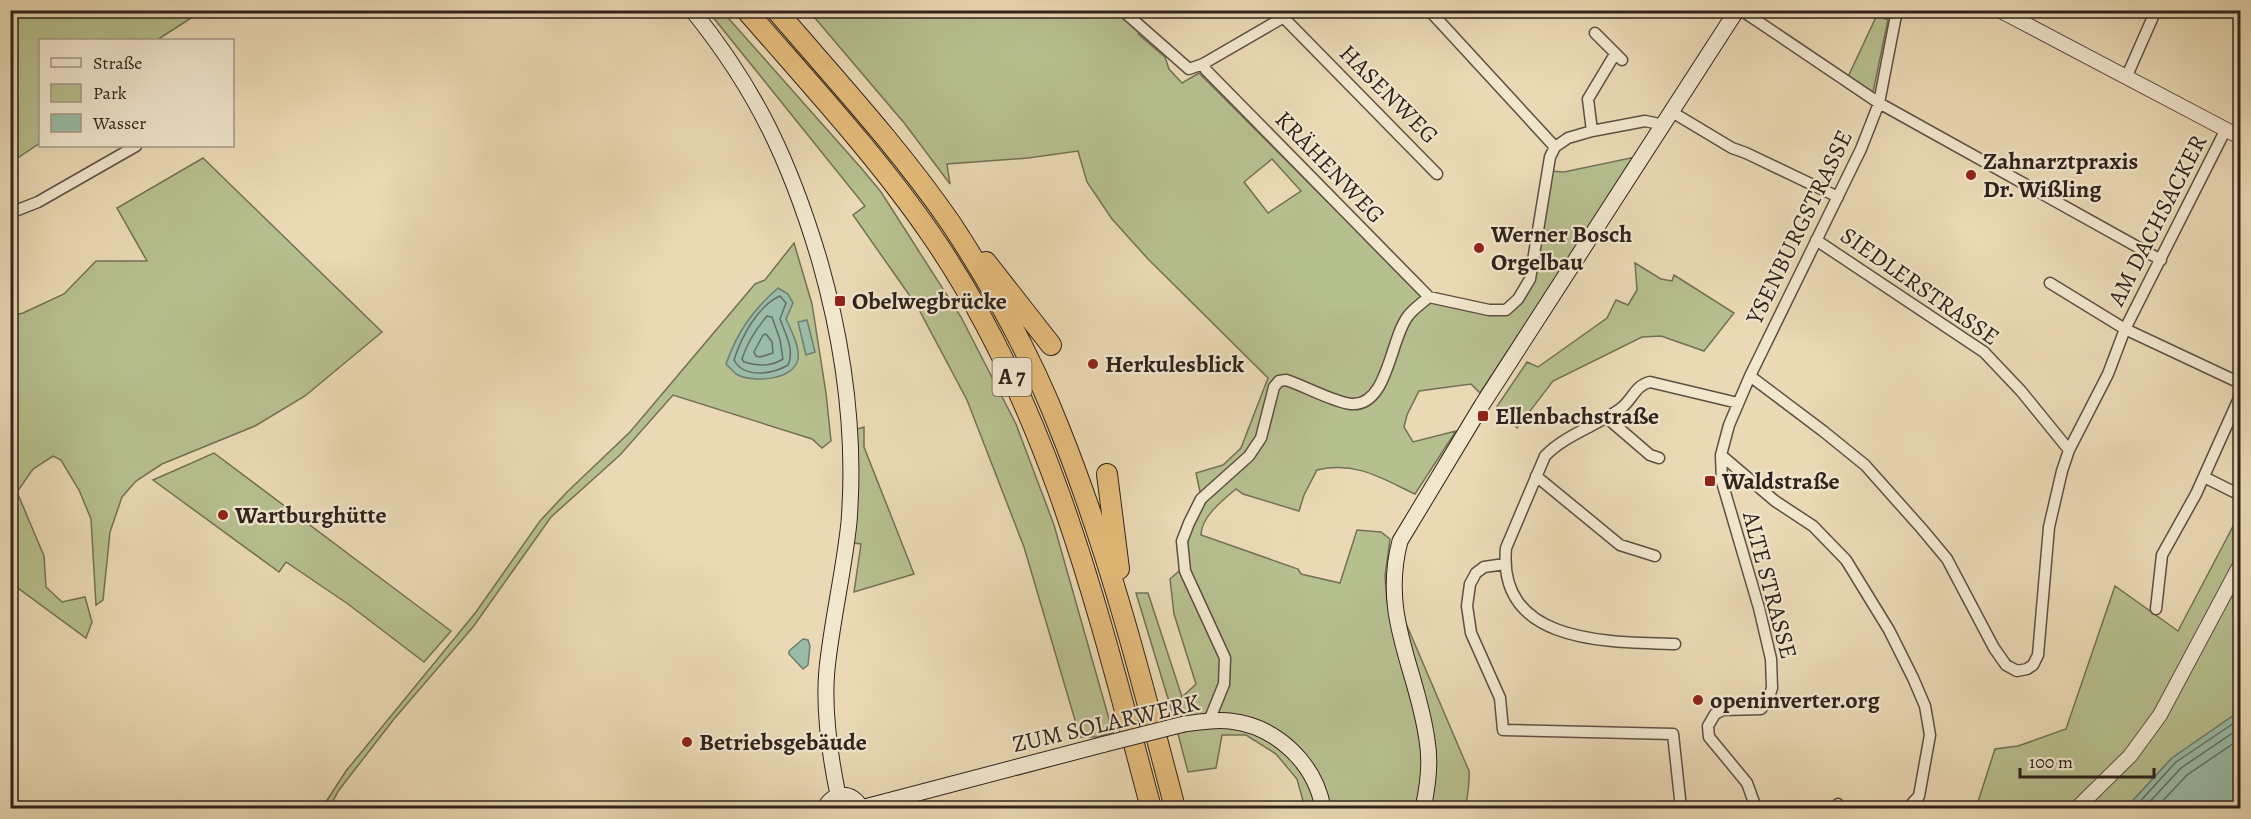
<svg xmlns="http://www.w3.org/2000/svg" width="2251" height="819" viewBox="0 0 2251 819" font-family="Alegreya,serif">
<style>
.green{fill:#b6bf8e;stroke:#737156;stroke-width:1.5;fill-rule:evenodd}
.water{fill:#99bba7;stroke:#6f7e70;stroke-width:1.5}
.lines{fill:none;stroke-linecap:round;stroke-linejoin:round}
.shore{stroke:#646f62;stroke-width:1.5}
.minor-casing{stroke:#5e5043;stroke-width:13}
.tertiary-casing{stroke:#5e5043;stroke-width:16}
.secondary-casing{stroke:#30231d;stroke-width:17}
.motorway-casing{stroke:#30231d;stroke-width:22}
.minor{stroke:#f1e6ce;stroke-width:10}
.tertiary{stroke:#f1e6ce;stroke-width:14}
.secondary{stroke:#f1e6ce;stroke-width:15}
.motorway{stroke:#e5bc7a;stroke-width:20}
.secondary-bridge-casing{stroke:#30231d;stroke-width:17;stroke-linecap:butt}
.secondary-bridge{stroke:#f1e6ce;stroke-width:15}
.poi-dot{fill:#8f2418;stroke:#f1e6ce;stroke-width:2}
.labels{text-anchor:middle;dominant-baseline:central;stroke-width:4.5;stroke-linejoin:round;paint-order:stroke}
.shield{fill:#f1e6ce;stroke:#6a5e52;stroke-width:1.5}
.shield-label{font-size:22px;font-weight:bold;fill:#30231d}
.street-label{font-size:24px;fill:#30231d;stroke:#f1e6ce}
.poi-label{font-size:24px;font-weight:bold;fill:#30231d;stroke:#f1e6ce;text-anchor:start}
</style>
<rect width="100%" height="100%" fill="#ead9b4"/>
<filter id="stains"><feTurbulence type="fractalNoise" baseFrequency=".00333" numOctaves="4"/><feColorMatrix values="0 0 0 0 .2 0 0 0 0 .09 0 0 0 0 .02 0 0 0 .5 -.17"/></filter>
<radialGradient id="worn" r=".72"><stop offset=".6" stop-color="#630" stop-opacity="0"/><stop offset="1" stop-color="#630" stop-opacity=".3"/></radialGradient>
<path class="green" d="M18,10H202V11L157,40H40V143L13,161L10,157V16Z
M708,11H722L862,169L881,192L961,317L1016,424L1054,525L1113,733L1097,737H1080L1024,547L967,400L917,306L853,215L865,206Z
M809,11H1128L1147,27L1138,34L1165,57L1169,69L1182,83L1199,73L1415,289L1487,314L1520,303L1550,171L1564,172L1635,157L1480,393L1471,384L1419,391L1407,415L1404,427L1413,442L1456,431L1415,494C1381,478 1356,461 1317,470L1304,495L1299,511L1243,494L1236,489C1223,500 1201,517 1201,535L1298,569L1301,574L1340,583L1357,530L1381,532L1390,539L1385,576L1387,602L1402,614L1469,771C1470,784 1467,795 1466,808H1305L1297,779L1276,754L1246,735H1222L1216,768L1188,772L1173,715L1136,593H1148L1182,697L1196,684L1174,614L1170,579L1187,564V544L1193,525L1203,506L1196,473L1223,465L1241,448L1268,378L1148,259L1112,219L1087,182L1078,151L1028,158L947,164L950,184L905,124ZM1272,159L1301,191L1268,213L1244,182Z
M1877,15L1888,20L1873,92L1865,90L1847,79Z
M203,158L382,332L305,396L255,426L162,464L136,481L122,497L110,532L103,600L96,605L91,519L79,490L61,460L53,456L33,469L17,492L44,556L46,587L62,602L85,597L92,622L86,638L11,583V316L23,313L64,294L96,261H147L117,208Z
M794,243L812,304L826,393L831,441L822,448L812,439L673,395L620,455L551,517L473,627L394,719L339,790L329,808H322L346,771L476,612L540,521L567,492L630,432L755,284L765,280Z
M1635,263L1661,279L1672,281L1674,275L1734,313L1704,351L1661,336L1642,337L1553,381L1517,428L1496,408L1527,362L1538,367L1607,318L1616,300L1628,305L1637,290Z
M864,427V447L914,574L854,592L861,544L854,543L857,429Z
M214,453L451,631L424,662L348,604L286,562L279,572L153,480Z
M2240,513V711L2172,758L2126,808H1976L1995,749L2018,746L2066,729L2115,586L2178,631Z"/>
<path class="water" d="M778,288L788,294L793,303L786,319C791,330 800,347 798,359C794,381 751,383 736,374C733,371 729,367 726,364C737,332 753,310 778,288Z
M807,320L815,352L806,355L798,322Z
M803,639L808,640L810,646L808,665L803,669L789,654V651Z
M2240,711V808H2126L2172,758Z"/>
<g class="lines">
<path class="shore" d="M780,296L786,303L780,319C785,333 795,350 788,365C773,374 744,379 734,360C741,338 757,306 780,296Z
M767,316L772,317L780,340L783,359C770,367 758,366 744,362L742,359C747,343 756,329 767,316Z
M766,334L772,342L773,353L760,357L756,356L754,352L763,335Z
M2134,808L2176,762L2240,719
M2144,808L2181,768L2240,728
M2156,808L2187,775L2240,739"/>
<g class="minor-casing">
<path id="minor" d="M1122,10L1189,69L1203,64L1296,10
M1429,10L1555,147
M1741,10L1879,103L2161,260
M1285,19L1437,174
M1595,33L1622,60
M1203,64L1206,70L1429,297
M2126,78L2156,10
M1672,112L1732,148L1746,153L1838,197
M1592,131L1588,99L1615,54
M10,213L38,202L136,146
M1816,240L1984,352L2021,391L2069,450
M2050,283L2125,329L2240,383
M1750,376L1823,431L1865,465L1922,529L1947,559L1994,648L2006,665L2017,671L2027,669L2033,665L2038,655L2049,527L2062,471L2069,450L2108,374L2125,329L2226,129
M1607,418L1650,455L1659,458
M1721,455L1775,501L1813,526L1846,560L1889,630L1913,678L1925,706L1930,735L1919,796L1908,808
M1536,476L1620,545L1655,556
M2204,477L2240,495
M1505,564L1484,567L1476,573L1470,584L1467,606L1471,633L1500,698L1503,730L1673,734L1681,808
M2156,609L2162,555L2196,494L2240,396
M1675,644C1607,642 1497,644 1506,548L1545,456C1565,435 1596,426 1620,409C1632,401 1635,385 1650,382L1738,403
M1209,721L1224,684L1225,658L1185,571L1182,541L1189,523L1201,499L1249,456L1261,438L1274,387L1279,381L1286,380C1305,386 1333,402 1351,404C1388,407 1390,339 1408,316C1413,309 1422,303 1429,297L1489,310H1506L1518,299L1530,279L1550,157L1555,147L1568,138L1592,131L1645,121L1664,125
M1838,804L1839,808
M1756,808L1747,783L1709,737L1708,726L1715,714L1723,710L1761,709L1768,700L1772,688L1771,659L1759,608L1722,482L1721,455L1729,425L1750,376L1861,149L1879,103L1897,10"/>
</g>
<g class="tertiary-casing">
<path id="tertiary" d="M1999,10L2240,137
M2077,808L2130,756L2160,715L2240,565"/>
</g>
<g class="secondary-casing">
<path id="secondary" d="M692,10C757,90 791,164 820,262C844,347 856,433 849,522C844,571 832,620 827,669C823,710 830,756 838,795
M1184,724C1199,722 1215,719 1230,721C1276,726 1315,763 1323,808
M825,808C833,791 853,791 861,808
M861,808L1105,744
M1423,808C1428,786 1431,763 1427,740C1417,668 1380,617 1400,541L1482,405L1737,10"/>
</g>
<g class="motorway-casing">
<path id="motorway" d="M746,10C810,84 877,156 932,236C1050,408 1098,610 1151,808
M776,10C836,80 900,149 952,225C994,289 1032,358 1060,430C1109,552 1142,681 1175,808
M986,262L1051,345
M1107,474L1119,569"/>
</g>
<use href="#minor" class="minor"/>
<use href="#tertiary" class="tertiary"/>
<use href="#secondary" class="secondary"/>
<use href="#motorway" class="motorway"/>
<g class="secondary-bridge-casing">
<path id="secondary-bridge" d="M1105,744L1184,724"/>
</g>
<use href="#secondary-bridge" class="secondary-bridge"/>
</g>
<g class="poi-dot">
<circle cx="1971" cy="175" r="6"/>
<circle cx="1479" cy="248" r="6"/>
<rect x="834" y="295" width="12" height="12" rx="3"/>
<circle cx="1093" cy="364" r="6"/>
<rect x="1477" y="410" width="12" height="12" rx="3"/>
<rect x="1704" y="475" width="12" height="12" rx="3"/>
<circle cx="223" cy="515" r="6"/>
<circle cx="1698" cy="700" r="6"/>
<circle cx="687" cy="742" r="6"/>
</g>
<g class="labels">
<rect class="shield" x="992.5" y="358" width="39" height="38" rx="4.5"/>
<g class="shield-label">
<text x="1012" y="377">A 7</text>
</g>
<g class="street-label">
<text transform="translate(1389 94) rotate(45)">HASENWEG</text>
<text transform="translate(1330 167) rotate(46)">KRÄHENWEG</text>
<text transform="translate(2157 220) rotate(-63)">AM DACHSACKER</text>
<text transform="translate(1799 227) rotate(-64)">YSENBURGSTRASSE</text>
<text transform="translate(1920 286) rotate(35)">SIEDLERSTRASSE</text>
<text transform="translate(1770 585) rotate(75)">ALTE STRASSE</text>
<text transform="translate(1106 723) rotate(-13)">ZUM SOLARWERK</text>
</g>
<g class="poi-label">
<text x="1983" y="161">Zahnarztpraxis<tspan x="1983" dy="28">Dr. Wißling</tspan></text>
<text x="1491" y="234">Werner Bosch<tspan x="1491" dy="28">Orgelbau</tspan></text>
<text x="852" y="301">Obelwegbrücke</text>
<text x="1105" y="364">Herkulesblick</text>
<text x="1495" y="416">Ellenbachstraße</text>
<text x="1722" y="481">Waldstraße</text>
<text x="235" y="515">Wartburghütte</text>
<text x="1710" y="700">openinverter.org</text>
<text x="699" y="742">Betriebsgebäude</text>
</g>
</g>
<rect width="2251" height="819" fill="none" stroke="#ead9b4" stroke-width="36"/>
<rect x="12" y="12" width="2227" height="795" fill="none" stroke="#30231d" stroke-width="3"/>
<rect x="18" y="18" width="2215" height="783" fill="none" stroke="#30231d" stroke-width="1.5"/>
<rect x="39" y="39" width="195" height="108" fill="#f1e6ce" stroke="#a49887" stroke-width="1.5"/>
<rect x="51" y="58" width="30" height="9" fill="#f1e6ce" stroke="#a49887" stroke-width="1.5"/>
<text x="93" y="69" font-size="18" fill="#30231d">Straße</text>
<rect x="51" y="84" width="30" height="18" fill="#b6bf8e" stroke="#a49887" stroke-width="1.5"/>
<text x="93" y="99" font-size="18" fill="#30231d">Park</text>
<rect x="51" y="114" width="30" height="18" fill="#99bba7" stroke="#a49887" stroke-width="1.5"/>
<text x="93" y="129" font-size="18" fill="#30231d">Wasser</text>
<path d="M2020 768v9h134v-9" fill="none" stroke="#30231d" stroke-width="3"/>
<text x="2029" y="768" font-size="18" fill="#30231d" stroke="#f1e6ce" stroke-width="4.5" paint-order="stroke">100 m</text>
<rect width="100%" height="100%" filter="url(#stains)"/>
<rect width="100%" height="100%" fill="url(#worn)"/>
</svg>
